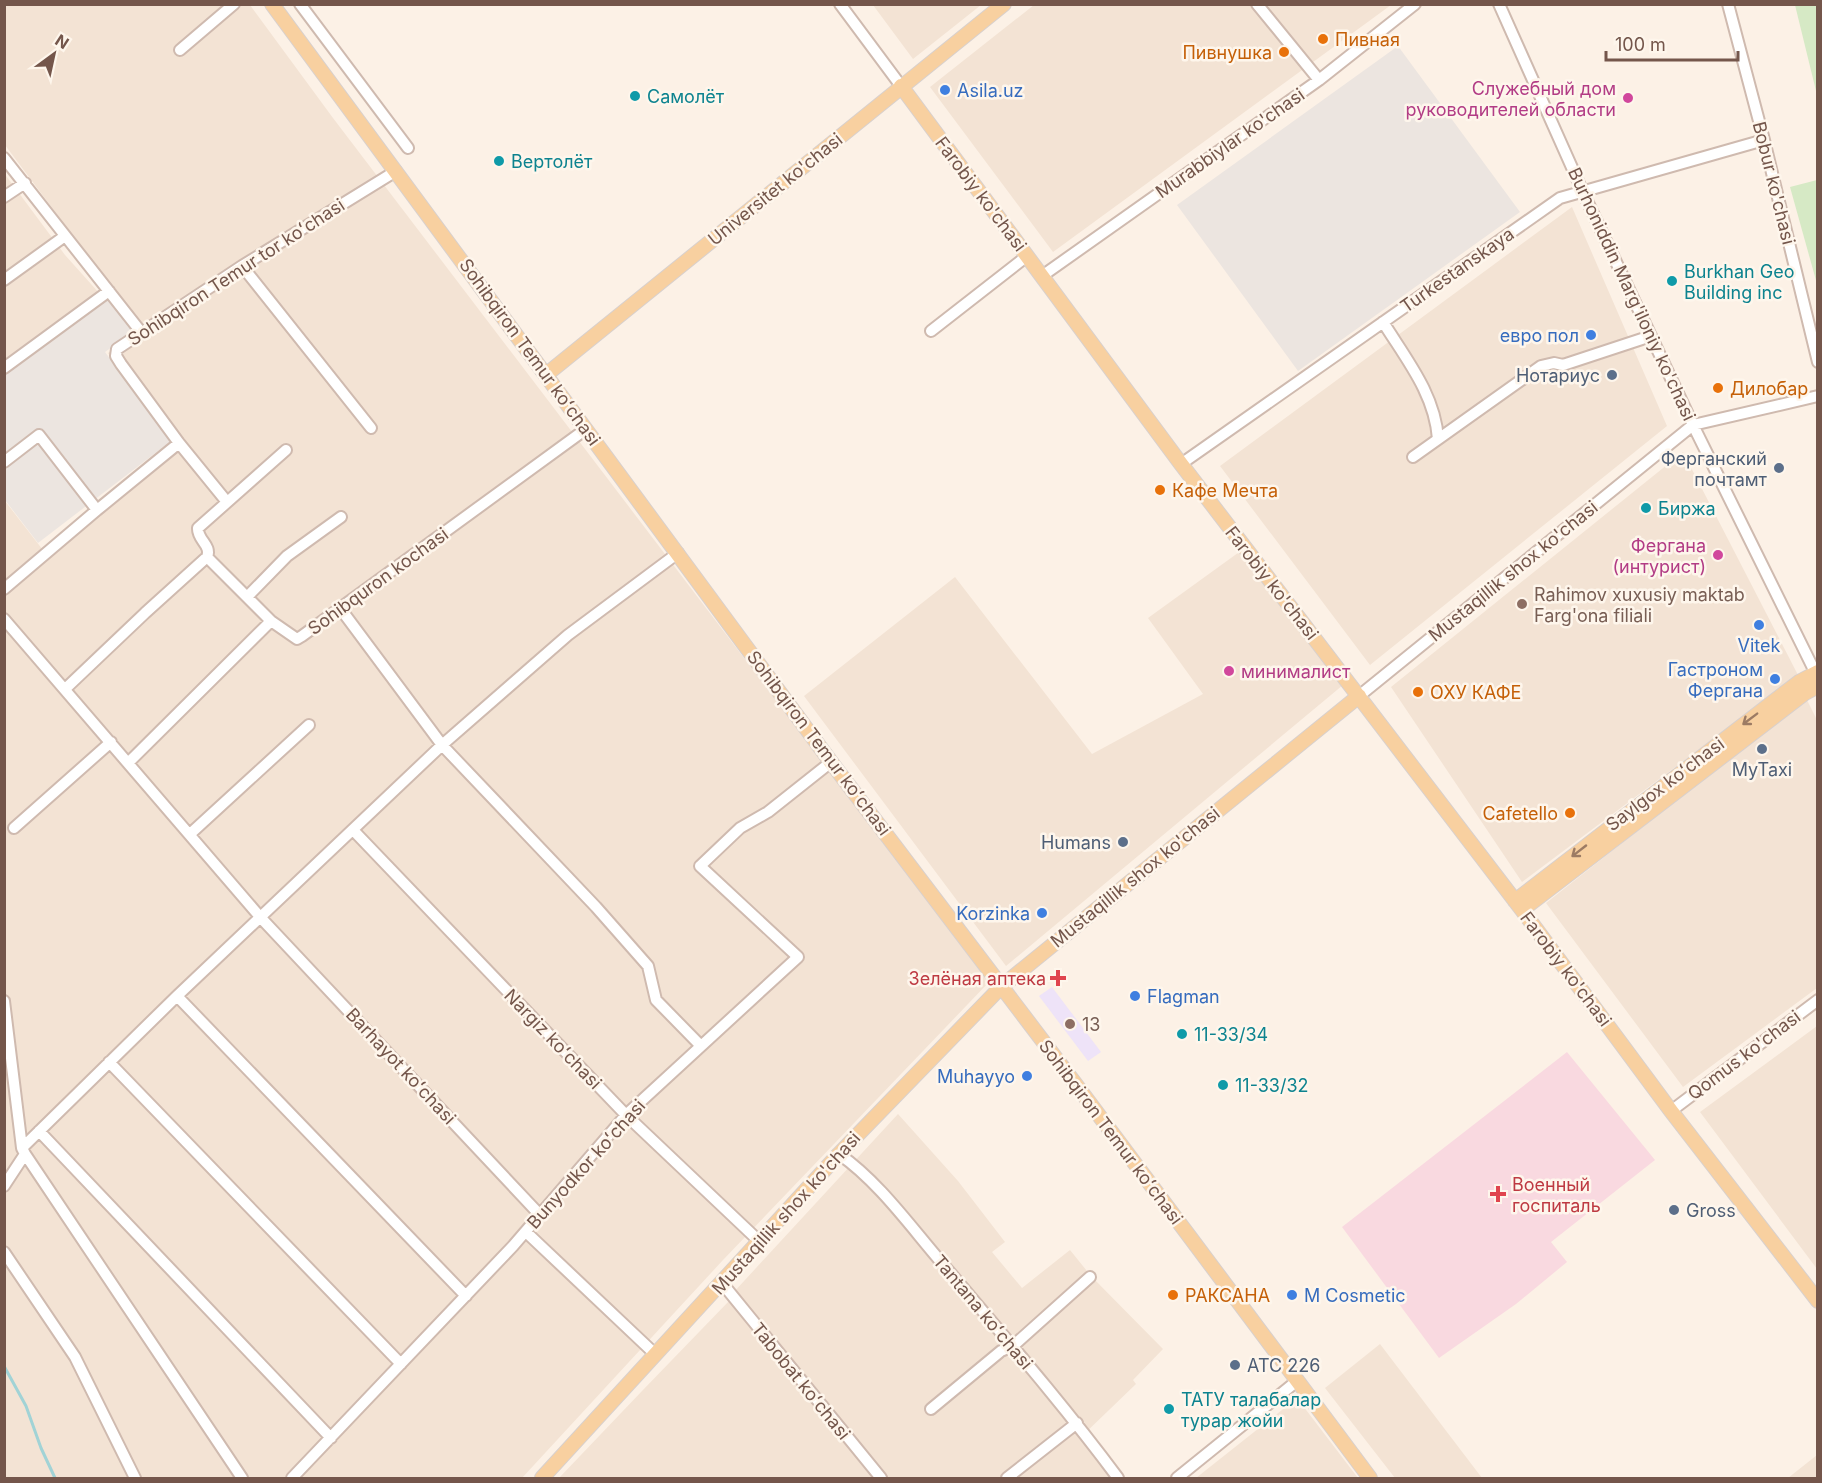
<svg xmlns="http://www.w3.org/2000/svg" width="1822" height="1483" viewBox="0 0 1822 1483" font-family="Inter,sans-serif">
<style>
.residential{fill:#f3e3d4}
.industrial{fill:#ece5e0}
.education{fill:#eee3f8}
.medical{fill:#f9d9e0}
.green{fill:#d6e9c5}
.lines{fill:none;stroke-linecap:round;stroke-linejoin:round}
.stream{stroke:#a1d3d6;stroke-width:3}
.minor-casing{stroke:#cfbaaf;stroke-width:14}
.major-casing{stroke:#d8d0cd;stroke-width:16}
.minor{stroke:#fff;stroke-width:10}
.major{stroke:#f8d0a0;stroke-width:14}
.oneway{stroke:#9c7b64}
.food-dot{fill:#e8710a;stroke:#fef6ec;stroke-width:2}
.shop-dot{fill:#3f7fe0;stroke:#fef6ec;stroke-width:2}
.culture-dot{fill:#0f9aa8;stroke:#fef6ec;stroke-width:2}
.hotel-dot{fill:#d1479c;stroke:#fef6ec;stroke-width:2}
.service-dot{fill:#5c6f8a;stroke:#fef6ec;stroke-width:2}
.education-dot{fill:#8d6e63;stroke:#fef6ec;stroke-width:2}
.health-dot{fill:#e0444e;stroke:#fef6ec;stroke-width:2}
.labels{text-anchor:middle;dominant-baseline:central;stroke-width:5;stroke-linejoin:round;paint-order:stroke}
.food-label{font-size:18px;fill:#c56008;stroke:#fef6ec;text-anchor:start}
.hotel-label{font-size:18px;fill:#b23c85;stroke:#fef6ec;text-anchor:end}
.shop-label{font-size:18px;fill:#366cbe;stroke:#fef6ec;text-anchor:end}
.culture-label{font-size:18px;fill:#0d838f;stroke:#fef6ec;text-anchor:start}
.street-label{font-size:18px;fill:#74564b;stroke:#fef6ec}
.service-label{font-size:18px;fill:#4e5e75;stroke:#fef6ec;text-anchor:end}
.education-label{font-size:18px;fill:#785e54;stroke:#fef6ec;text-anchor:start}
.health-label{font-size:18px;fill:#be3a42;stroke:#fef6ec;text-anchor:end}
</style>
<rect width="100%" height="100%" fill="#fcf1e6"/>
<path class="residential" d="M5,5H250L333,118L990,981L723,1260L522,1478H5V501L46,554L177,447L108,353L142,328L5,145Z
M873,5H981L913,59Z
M1034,5H1391L1053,252L930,87Z
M4,173L65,255L100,294L4,365Z
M1572,207L1667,426L1370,665L1220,466Z
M1683,452L1798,675L1522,882L1391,687Z
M1242,550L1343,685L1006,966L804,696L955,577L1092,754L1203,694L1148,618Z
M1806,698L1818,722L1817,988L1683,1087L1546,903Z
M1817,1026V1269L1700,1112Z
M898,1114L958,1181L1005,1242L992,1252L1022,1288L1070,1250L1091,1276L1163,1349L1133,1380L1136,1384L1081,1437L1111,1478H884L733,1293Z
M729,1301L873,1478H559L642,1391Z
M1380,1344L1482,1478H1395L1325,1388Z
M1297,1398L1358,1478H1196Z
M1817,1455V1478H1788Z"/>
<path class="industrial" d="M1398,46L1520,212L1298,371L1177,205Z
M105,296L133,332L105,352L171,441L38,543L5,500V370Z"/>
<path class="education" d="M1052,987L1101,1052L1088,1061L1039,996Z"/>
<path class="medical" d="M1567,1052L1655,1160L1551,1242L1567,1262L1516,1304L1439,1358L1342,1227Z"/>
<path class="green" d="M1795,5H1817V95Z
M1817,180H1818L1817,284L1790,187Z"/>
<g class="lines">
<path class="stream" d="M4,1366L26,1406L41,1448L55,1478"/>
<g class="minor-casing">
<path id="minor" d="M300,4L408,148
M840,4L901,86
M1257,4L1319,80
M1499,4L1582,190L1693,425L1818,678
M1728,4L1764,140L1818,362
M180,50L234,4
M4,158L141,332
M4,197L25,183
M242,266L371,428
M1042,276L1319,80L1415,4
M4,280L65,236
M1383,322C1406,359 1435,394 1438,439
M931,331L1027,256
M4,368L109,291
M1413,457L1541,366L1554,363L1563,365L1651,336
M4,462L39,435L97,510L179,443
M1181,464L1560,198L1764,140
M227,502L179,443L121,364L116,356L117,349L242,266L396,171
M207,557L271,621
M4,589L97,510
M247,597L287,556L341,517
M340,608L442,745L596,907L648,966L656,1000L701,1046
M4,619L261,918L540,1215
M65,689L145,613L207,557C212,545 197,540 198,528L286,450
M1359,696L1693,425L1818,396
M129,762L271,621L297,639L302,636L586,429
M14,828L111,742
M353,830L626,1115L759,1241
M190,834L309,725
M177,996L466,1296
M4,1001L22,1148L25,1154L4,1186
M109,1062L401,1364
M1671,1111L1818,1000
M39,1131L331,1438
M22,1148L177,996L442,745L568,635L678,553
M25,1154L242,1478
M839,1154C879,1182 910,1226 942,1263C1002,1334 1063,1404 1118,1478
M526,1232L655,1354
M4,1252L75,1357L135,1478
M722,1283L881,1478
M931,1409L1001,1351L1013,1346L1090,1277
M292,1478L513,1246L626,1115L798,957L700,866L740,828L768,812L831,762
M1007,1478L1077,1423
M1177,1478L1297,1381"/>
</g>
<g class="major-casing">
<path id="major" d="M272,4L831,762L1077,1086L1370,1478
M901,86L1181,464L1522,910L1671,1111L1818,1301
M547,374L1004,4
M1515,901L1799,682L1818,672
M1522,910L1805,693L1818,686
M542,1478L839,1154L1001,987L1359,696"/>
</g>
<use href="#minor" class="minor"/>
<use href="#major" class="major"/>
</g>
<defs><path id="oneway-shaft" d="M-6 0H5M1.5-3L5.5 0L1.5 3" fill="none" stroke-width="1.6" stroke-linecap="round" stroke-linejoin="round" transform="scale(1.5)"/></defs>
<g class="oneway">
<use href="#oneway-shaft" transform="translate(1750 719) rotate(143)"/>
<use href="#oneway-shaft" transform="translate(1579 851) rotate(142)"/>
</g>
<g class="food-dot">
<circle cx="1323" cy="39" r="6"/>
<circle cx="1284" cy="52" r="6"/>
<circle cx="1718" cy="388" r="6"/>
<circle cx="1160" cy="490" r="6"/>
<circle cx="1418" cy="692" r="6"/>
<circle cx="1570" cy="813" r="6"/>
<circle cx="1173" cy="1295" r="6"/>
</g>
<g class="shop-dot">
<circle cx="945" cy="90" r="6"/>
<circle cx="1591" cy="335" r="6"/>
<circle cx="1759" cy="625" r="6"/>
<circle cx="1775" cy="679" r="6"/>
<circle cx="1042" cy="913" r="6"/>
<circle cx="1135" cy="996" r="6"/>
<circle cx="1027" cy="1076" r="6"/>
<circle cx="1292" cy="1295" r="6"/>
</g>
<g class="culture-dot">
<circle cx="635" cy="96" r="6"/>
<circle cx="499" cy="161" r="6"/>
<circle cx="1672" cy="281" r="6"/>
<circle cx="1646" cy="508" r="6"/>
<circle cx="1182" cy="1034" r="6"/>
<circle cx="1223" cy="1085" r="6"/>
<circle cx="1169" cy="1409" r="6"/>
</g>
<g class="hotel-dot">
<circle cx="1628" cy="98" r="6"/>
<circle cx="1718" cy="555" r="6"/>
<circle cx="1229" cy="671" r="6"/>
</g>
<g class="service-dot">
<circle cx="1612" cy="375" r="6"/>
<circle cx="1779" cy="468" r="6"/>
<circle cx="1762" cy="749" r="6"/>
<circle cx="1123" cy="842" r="6"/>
<circle cx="1674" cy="1210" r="6"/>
<circle cx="1235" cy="1365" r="6"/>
</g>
<g class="education-dot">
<circle cx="1522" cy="604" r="6"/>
<circle cx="1070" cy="1024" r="6"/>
</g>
<g class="health-dot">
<path d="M1055 969h6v6h6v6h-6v6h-6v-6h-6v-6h6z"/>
<path d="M1495 1185h6v6h6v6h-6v6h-6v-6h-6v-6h6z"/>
</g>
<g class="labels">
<g class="food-label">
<text x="1335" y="39">Пивная</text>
<text x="1272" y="52" text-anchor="end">Пивнушка</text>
<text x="1730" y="388">Дилобар</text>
<text x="1172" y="490">Кафе Мечта</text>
<text x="1430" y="692">ОХУ КАФЕ</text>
<text x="1558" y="813" text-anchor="end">Cafetello</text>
<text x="1185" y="1295">РАКСАНА</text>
</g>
<g class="hotel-label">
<text x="1616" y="88">Служебный дом<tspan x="1616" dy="21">руководителей области</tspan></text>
<text x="1706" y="545">Фергана<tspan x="1706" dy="21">(интурист)</tspan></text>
<text x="1241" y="671" text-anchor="start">минималист</text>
</g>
<g class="shop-label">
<text x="957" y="90" text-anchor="start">Asila.uz</text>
<text x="1579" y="335">евро пол</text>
<text x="1759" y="645" text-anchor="middle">Vitek</text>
<text x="1763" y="669">Гастроном<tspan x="1763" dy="21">Фергана</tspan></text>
<text x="1030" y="913">Korzinka</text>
<text x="1147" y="996" text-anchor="start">Flagman</text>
<text x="1015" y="1076">Muhayyo</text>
<text x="1304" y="1295" text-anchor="start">M Cosmetic</text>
</g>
<g class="culture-label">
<text x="647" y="96">Самолёт</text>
<text x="511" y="161">Вертолёт</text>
<text x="1684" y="271">Burkhan Geo<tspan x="1684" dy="21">Building inc</tspan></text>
<text x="1658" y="508">Биржа</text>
<text x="1194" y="1034">11-33/34</text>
<text x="1235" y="1085">11-33/32</text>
<text x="1181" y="1399">ТАТУ талабалар<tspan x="1181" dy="21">турар жойи</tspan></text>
</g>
<g class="street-label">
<text transform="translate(1230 143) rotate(-35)">Murabbiylar ko'chasi</text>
<text transform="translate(1774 183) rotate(76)">Bobur ko'chasi</text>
<text transform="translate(775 189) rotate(-39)">Universitet ko'chasi</text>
<text transform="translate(981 194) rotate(53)">Farobiy ko'chasi</text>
<text transform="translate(1457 270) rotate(-35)">Turkestanskaya</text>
<text transform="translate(236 272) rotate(-33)">Sohibqiron Temur tor koʻchasi</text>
<text transform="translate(1632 294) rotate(65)">Burhoniddin Marg'iloniy ko'chasi</text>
<text transform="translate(530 352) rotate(54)">Sohibqiron Temur koʻchasi</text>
<text transform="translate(1513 571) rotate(-39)">Mustaqillik shox ko'chasi</text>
<text transform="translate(378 581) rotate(-36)">Sohibquron kochasi</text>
<text transform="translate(1272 583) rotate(52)">Farobiy ko'chasi</text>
<text transform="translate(819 743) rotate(53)">Sohibqiron Temur koʻchasi</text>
<text transform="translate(1665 784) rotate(-37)">Saylgox koʻchasi</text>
<text transform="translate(1135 877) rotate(-39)">Mustaqillik shox ko'chasi</text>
<text transform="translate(1566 969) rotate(53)">Farobiy ko'chasi</text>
<text transform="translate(553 1039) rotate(46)">Nargiz koʻchasi</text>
<text transform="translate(1744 1055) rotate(-37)">Qomus ko'chasi</text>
<text transform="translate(401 1066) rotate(47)">Barhayot koʻchasi</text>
<text transform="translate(1111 1132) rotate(53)">Sohibqiron Temur koʻchasi</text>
<text transform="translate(586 1164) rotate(-48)">Bunyodkor koʻchasi</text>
<text transform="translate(786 1213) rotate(-48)">Mustaqillik shox ko'chasi</text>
<text transform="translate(983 1312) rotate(50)">Tantana koʻchasi</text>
<text transform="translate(801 1381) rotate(51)">Tabobat koʻchasi</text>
</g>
<g class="service-label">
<text x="1600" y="375">Нотариус</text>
<text x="1767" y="458">Ферганский<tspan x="1767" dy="21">почтамт</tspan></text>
<text x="1762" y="769" text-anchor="middle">MyTaxi</text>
<text x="1111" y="842">Humans</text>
<text x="1686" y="1210" text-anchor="start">Gross</text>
<text x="1247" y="1365" text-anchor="start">АТС 226</text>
</g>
<g class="education-label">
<text x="1534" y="594">Rahimov xuxusiy maktab<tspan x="1534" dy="21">Farg'ona filiali</tspan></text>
<text x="1082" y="1024">13</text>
</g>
<g class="health-label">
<text x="1046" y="978">Зелёная аптека</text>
<text x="1512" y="1184" text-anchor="start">Военный<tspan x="1512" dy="21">госпиталь</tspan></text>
</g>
</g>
<rect width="1822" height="1483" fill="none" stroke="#74564b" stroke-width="12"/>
<g transform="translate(54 54) rotate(33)" stroke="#fef6ec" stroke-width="4.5" paint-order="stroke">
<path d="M0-4.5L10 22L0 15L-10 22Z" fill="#74564b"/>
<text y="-9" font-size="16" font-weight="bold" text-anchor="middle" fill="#74564b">N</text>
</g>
<path d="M1606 51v9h132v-9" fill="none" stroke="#74564b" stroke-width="3"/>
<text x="1615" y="51" font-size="18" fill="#74564b" stroke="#fef6ec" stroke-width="4.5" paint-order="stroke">100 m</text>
</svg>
